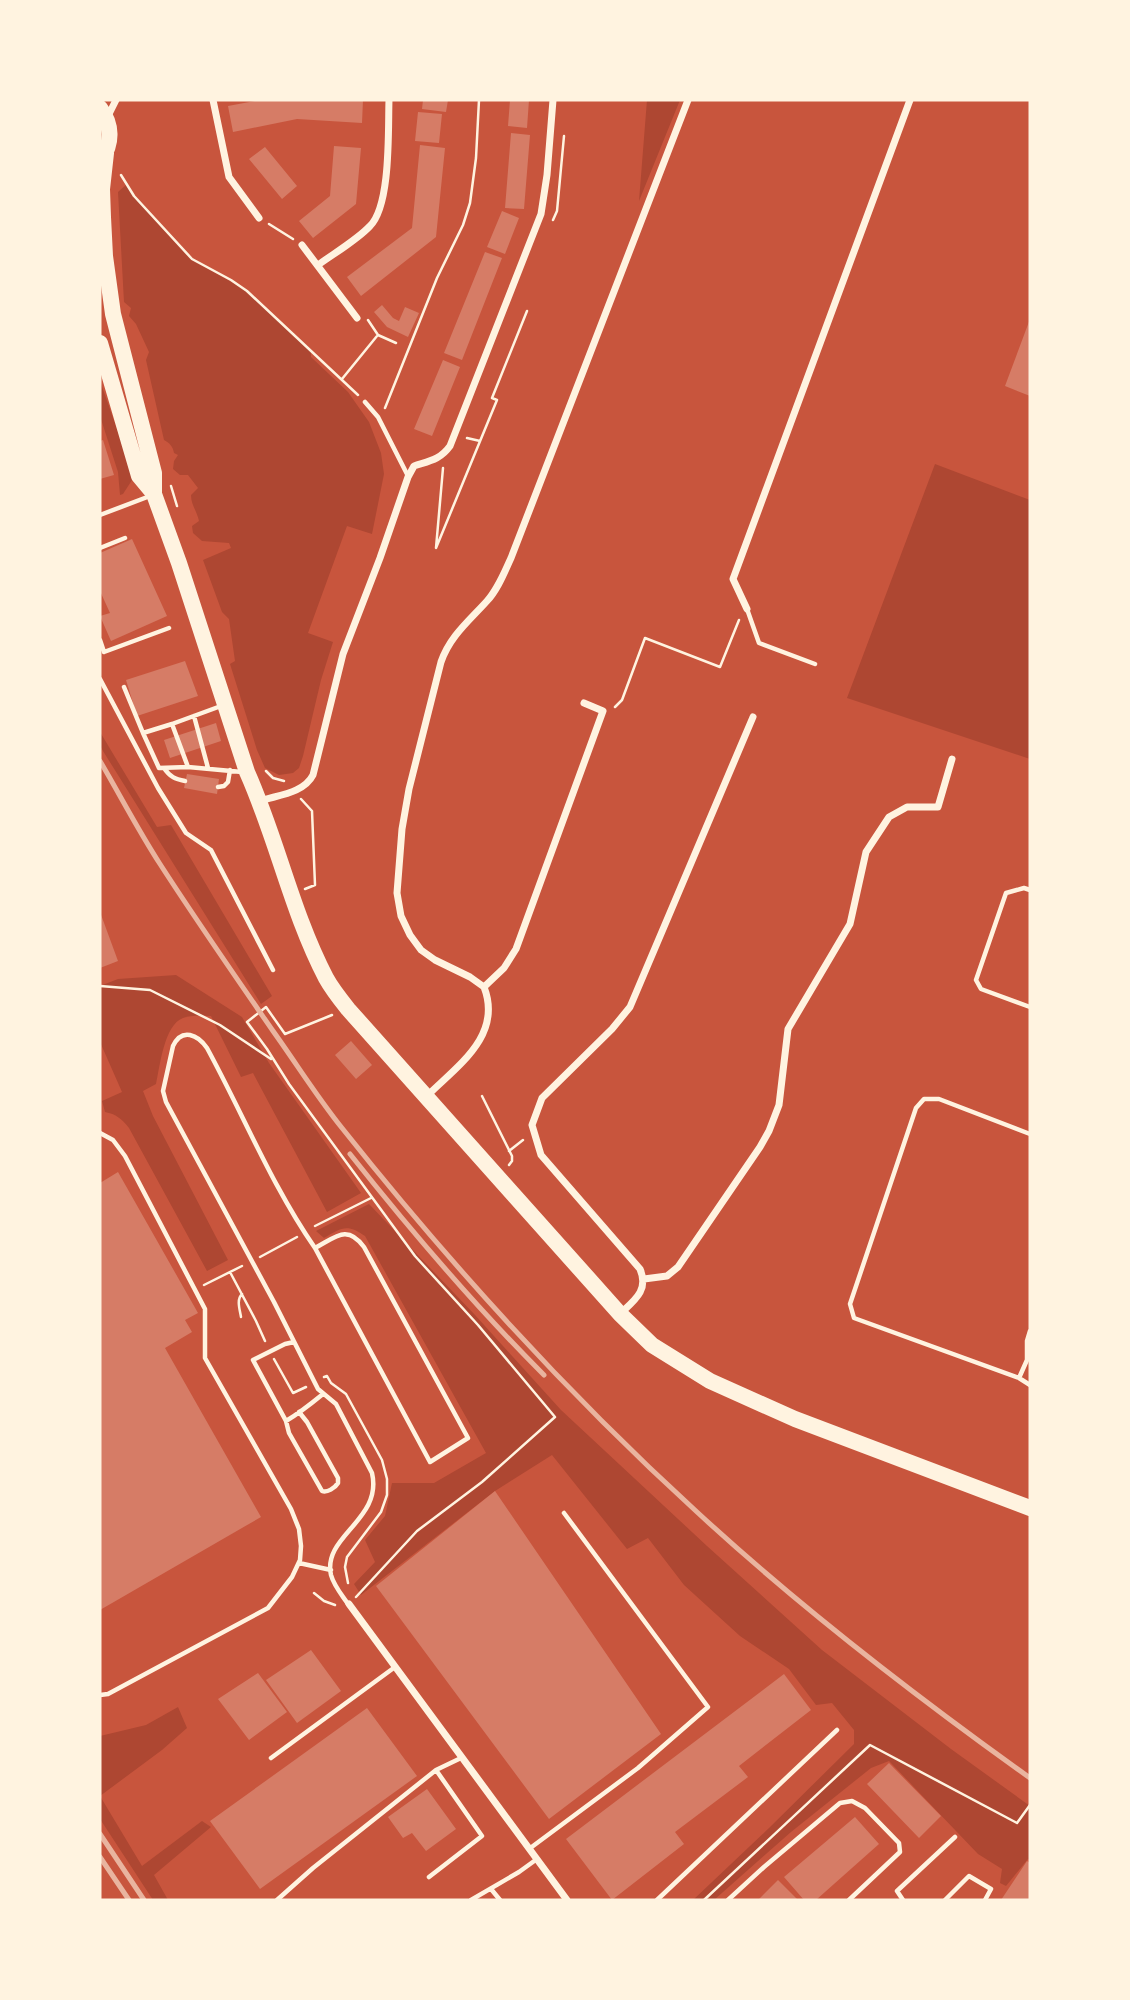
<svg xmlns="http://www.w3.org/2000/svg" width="1130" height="2000" viewBox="0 0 1130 2000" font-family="'Sofia Sans Condensed',sans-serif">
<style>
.green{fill:#ae4732}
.building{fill:#d67c66}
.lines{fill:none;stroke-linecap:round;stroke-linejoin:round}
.path{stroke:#fff3e0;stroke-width:2.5}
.service{stroke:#fff3e0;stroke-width:4.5}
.minor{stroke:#fff3e0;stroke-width:7}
.primary{stroke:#fff3e0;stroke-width:16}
.rail{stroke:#e9b49f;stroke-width:5}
</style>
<rect width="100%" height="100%" fill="#c8553d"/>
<path class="green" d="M647,100H680L639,201Z
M127,184L134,196L192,259L247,291L311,351V357L348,392L369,422L381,453L384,474L372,534L347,526L308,633L333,642L321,680L303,756L299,768L293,773L279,775L265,768L257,750L230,664L235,661L229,619L222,612L203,560L231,548L229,543L202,541L193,533L192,526L199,521C197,511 191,505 191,495L198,488L188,475H180L173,469L174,461L178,455L174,453C173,447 170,443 164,440L146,360L149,352L136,324L129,316L131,308L124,302L118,192Z
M100,381L134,477L123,494L120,495L118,472L100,416Z
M935,464L1030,500V759L847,698Z
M100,732L157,827L171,825L272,996L261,1004L103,751L100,745Z
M176,975L242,1017L269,1063L361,1193L327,1212L253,1073L241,1077L211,1016C202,1016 191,1015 183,1018C164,1025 160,1066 156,1084L143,1091L153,1116L228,1260L207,1271L129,1128C122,1119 116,1114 105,1112L102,1101L122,1092L100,1042V986L118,979Z
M369,1204L475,1315L561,1410L707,1546L822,1650L951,1749L1030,1806V1860L1028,1859L1006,1886L1000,1883L1002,1869L978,1854L889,1761L871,1768L791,1832L714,1900H693L769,1828L854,1744V1730L832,1703L816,1705L789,1669L740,1636L684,1585L648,1538L627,1549L552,1455L495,1491L361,1595L354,1584L375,1562L365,1540L385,1516L392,1483H434L486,1453L365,1236C347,1223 341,1228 324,1238L316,1231Z
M178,1707L187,1728L162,1750L100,1796L142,1866L202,1821L211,1827L154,1875L168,1900H153L100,1819V1736L146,1725Z"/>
<path class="building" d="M260,100H363L362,123L297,119L233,132L228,106Z
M423,100H448L446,112L422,109Z
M510,100H529L527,128L508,126Z
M418,112L442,114L439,143L415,141Z
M511,133L530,135L524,209L505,208Z
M420,145L445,148L436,237L361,296L347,277L412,228Z
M334,146L361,148L356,204L313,238L299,221L330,196Z
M265,147L297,186L282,199L249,159Z
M502,211L519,218L505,254L487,247Z
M485,252L502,258L462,360L444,353Z
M382,305L393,318L399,321L405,307L419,313L408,337L387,327L374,312Z
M1030,319V396L1005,386Z
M443,360L460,367L432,436L414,429Z
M103,440L114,475L100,479V441Z
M132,539L167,616L111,641L100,616L110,613L100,591V553Z
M185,661L198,696L137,716L126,680Z
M216,723L221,741L170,758L164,740Z
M187,774L219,779L217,794L184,788Z
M100,912L118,961L100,968Z
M351,1041L372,1065L356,1079L335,1055Z
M118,1172L198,1313L185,1320L192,1332L165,1348L261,1517L100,1610V1183Z
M495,1491L661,1734L549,1819L376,1586Z
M311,1650L341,1691L297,1723L266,1680Z
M258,1673L287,1712L249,1740L218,1699Z
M784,1674L811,1710L739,1766L748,1777L675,1832L684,1844L612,1900L566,1839Z
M367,1708L417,1776L260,1889L210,1821Z
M889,1763L941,1816L919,1838L867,1784Z
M427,1789L456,1829L426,1851L412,1833L403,1838L388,1817Z
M855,1817L879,1844L816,1900H804L784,1877Z
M1027,1861L1030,1863V1900H1001Z
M778,1880L798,1900H758Z"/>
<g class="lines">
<path class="path" d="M121,175L134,196L192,259L231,280L247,291L358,395
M553,220L557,211L564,136
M269,224L293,239
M368,320L378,335L396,343
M342,379L377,336
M385,408L437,278L463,225L470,203L476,158L479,100
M467,438L480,441
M443,468L436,548L497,400L492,398L527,311
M171,486L177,506
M615,707L622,700L645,638L720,667L739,620
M266,771L273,778L284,781
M301,799L312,811L315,885L305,889
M100,986L150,990L220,1025L271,1059
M332,1015L285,1034L266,1007L247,1022L267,1049L289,1084L415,1256L478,1325L555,1417L482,1482L417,1531L356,1597
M482,1096L512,1156V1161L509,1165
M509,1151L523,1140
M315,1226L371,1198
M260,1257L297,1237
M230,1272L256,1321L265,1341
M204,1285L242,1266
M241,1317C240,1310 236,1300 242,1294
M274,1359L293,1393L306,1387
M324,1377L327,1376L331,1383L346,1394L382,1460L387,1479V1495L381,1512L347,1557L345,1567L348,1583
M314,1593L324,1601L335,1605
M704,1900L870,1745L1017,1823L1030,1805"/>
<path class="service" d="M365,402L378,417L408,476
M100,515L150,496
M100,548L125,538
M747,609L759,643L815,664
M100,640L104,652L169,628
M100,679L158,788L186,833L211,850L273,970
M124,687L143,733
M221,706L172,724L188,767L242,772
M194,716L208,768
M172,724L143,733L159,768L188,767
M164,768C170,777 175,779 185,781
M218,787L224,786L228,782L230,770
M1030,890L1024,888L1006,893L976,980L981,989L1030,1007
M100,1133L113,1140L125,1156L205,1309V1358L291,1509L299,1529L301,1546L300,1560L292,1577L268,1608L108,1694L100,1695
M1030,1134L939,1099H924L916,1108L850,1304L854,1318L1019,1378L1030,1385
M315,1248C336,1237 347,1224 364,1247L468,1438L430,1462L315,1248C272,1186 243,1114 207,1048C198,1035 182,1027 173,1046L163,1091L166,1102L274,1302L318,1389L336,1404L372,1473C383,1520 322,1536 331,1575C334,1586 342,1595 348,1604
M294,1342L285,1344L253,1360L286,1421C298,1414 312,1403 323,1394
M1019,1378L1027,1360V1341L1030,1331
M286,1421L289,1433L322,1491C327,1493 335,1488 338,1483V1478L307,1422L299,1412
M299,1563L331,1570
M271,1758L395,1667
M529,1849L638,1768L708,1707L564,1513
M429,1877L482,1836L436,1770
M491,1889L500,1900
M277,1900L313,1868L436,1770L461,1758
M471,1900L519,1872L537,1859
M657,1900L837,1730
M728,1900L764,1867L840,1803L852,1801L865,1808L899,1843L900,1852L849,1900
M903,1900L897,1891L955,1837
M945,1900L969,1876L991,1889L985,1900"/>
<path class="minor" d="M213,100L229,177L259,218
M107,118L116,100
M302,245L357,318
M318,265C333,254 357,240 370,226C391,205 388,130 389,100
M747,609L733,579L910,100
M260,801C278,795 304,793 313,775L343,654L380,558L408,477L414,466C429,461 440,460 450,446L541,214L547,175L553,100
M484,987L504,968L516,949L603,711L584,703
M427,1096C457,1066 503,1036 484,987L470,977L435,960L421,950L410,935L401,916L397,893L402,829L409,789L441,662C450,636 469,621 487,601C498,589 504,573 511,558L688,100
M644,1279L667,1276L678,1267L760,1147L769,1131L779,1105L788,1029L850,924L866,852L889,817L907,807H938L952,759
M621,1313C635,1300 649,1290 640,1269L541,1155L532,1125L542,1098L612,1029L630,1007L753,717
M349,1604L567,1900"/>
<path class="primary" d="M100,108C112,124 113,143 101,160
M106,153L102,189L103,217L105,256L113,314L154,473V494
M100,343L139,476L154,494L179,563L247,772C277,839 292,913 326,978C332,989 340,999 348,1009L620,1314L652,1345L710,1381L795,1419L1030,1508"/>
<path class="rail" d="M100,761C120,795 138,830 160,864C196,920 235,976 273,1031C296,1063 317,1097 342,1128C450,1264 569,1395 697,1512C802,1609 914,1695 1030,1778
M350,1154C411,1231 475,1306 544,1375
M100,1834L144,1900
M100,1857L129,1900"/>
</g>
<rect width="1130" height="2000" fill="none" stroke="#fff3e0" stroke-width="203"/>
</svg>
